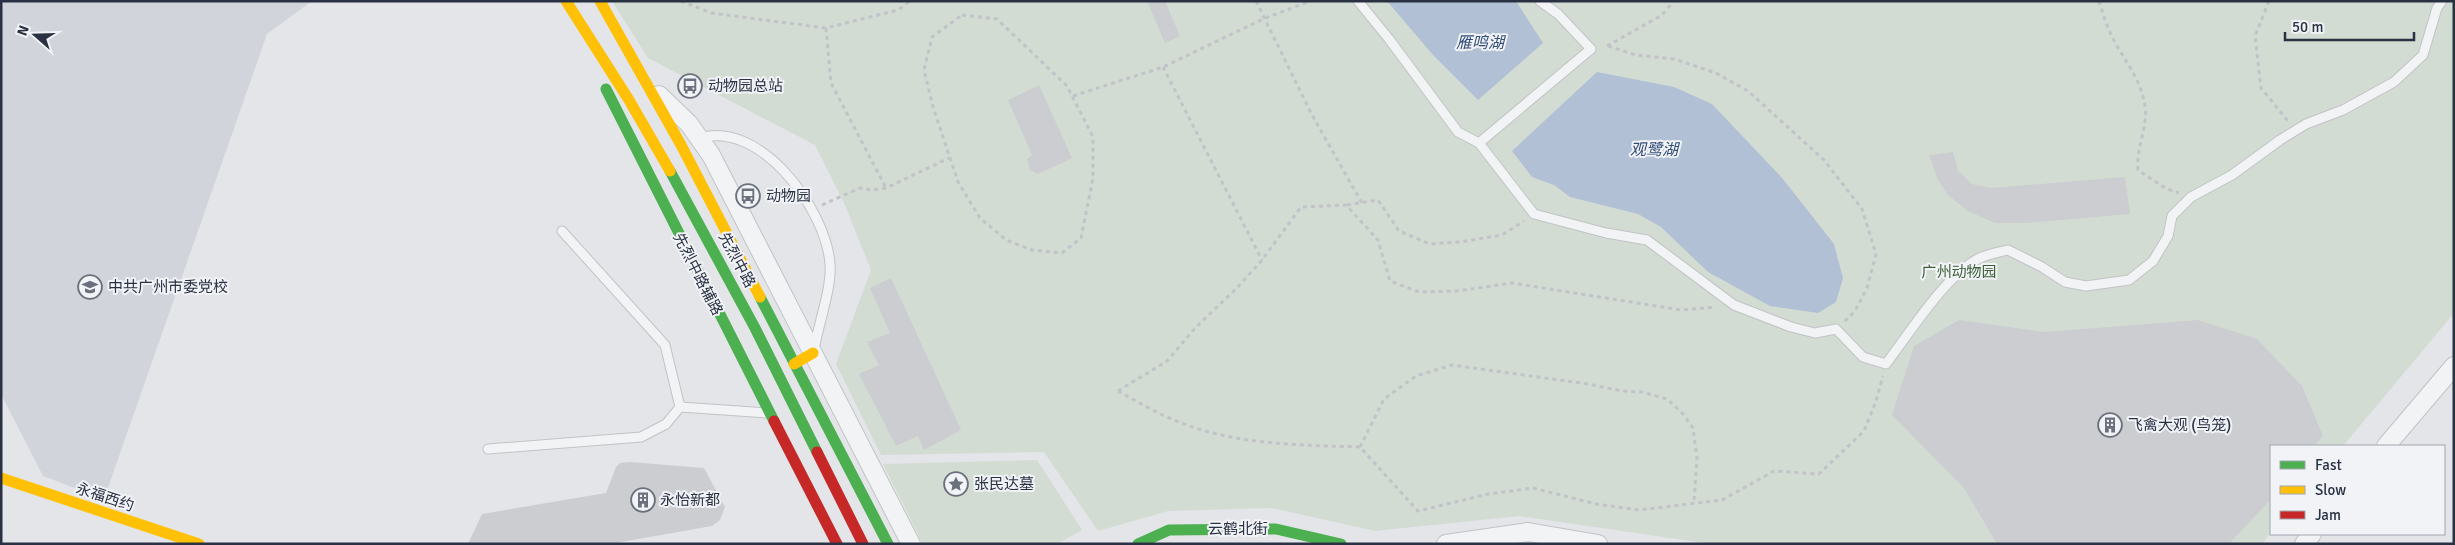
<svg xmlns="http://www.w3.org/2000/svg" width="2455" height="545" viewBox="0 0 2455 545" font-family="Signika,'Noto Sans SC',sans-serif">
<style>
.built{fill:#d1d4db}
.green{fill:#d3dcd3}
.water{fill:#b1c0d4}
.building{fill:#cbcdd0}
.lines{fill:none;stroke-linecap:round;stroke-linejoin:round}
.lane-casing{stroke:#c1c3c6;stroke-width:11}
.street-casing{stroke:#c1c3c6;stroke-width:20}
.path{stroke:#c2c3c8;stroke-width:3;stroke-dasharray:4 4;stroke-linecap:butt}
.lane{stroke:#f2f3f5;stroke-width:9}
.street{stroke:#f2f3f5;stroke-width:18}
.fast{stroke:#4caf50;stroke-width:11}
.slow{stroke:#ffc107;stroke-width:11}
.jam{stroke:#c62828;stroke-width:11}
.labels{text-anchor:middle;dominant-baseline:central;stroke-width:4;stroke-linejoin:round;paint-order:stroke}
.poi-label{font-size:15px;fill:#293142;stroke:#f1f3f7;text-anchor:start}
.street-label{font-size:15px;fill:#293142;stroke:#f1f3f7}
.park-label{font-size:15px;fill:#3b5e36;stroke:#f1f3f7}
.water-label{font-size:16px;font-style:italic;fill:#324d77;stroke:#f1f3f7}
</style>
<rect width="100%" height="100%" fill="#e3e5e8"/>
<path class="built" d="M1,1H312L267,34L104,499L43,476L1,394Z"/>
<path class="green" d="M612,1H2454V313L2343,446H2271V532L2262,544H1711L1519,516L1375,531L1272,508L1168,511L1098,531L1044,452L881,455L836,364L871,270L845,205L815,145L648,58Z
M1037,460L1082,530L1057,544H923L883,464Z"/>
<path class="water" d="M1387,1H1516L1543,43L1478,100L1433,55Z
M1597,72L1674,87L1712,104L1783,179L1834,244L1843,278L1836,302L1818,313L1770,306L1708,272L1661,227L1638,214L1570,197L1554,185L1532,177L1512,151Z"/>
<path class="building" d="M1147,1H1165L1180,36L1165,43Z
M1039,85L1072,158L1038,174L1030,170L1027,159L1032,155L1008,100Z
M1953,152L1958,171L1972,184L1991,188L2125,177L2130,214L2027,223H1995L1968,211L1949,196L1938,180L1929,155Z
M891,278L961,430L924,450L918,436L896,446L859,374L879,365L867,342L890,333L870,288Z
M1959,320L2045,332L2198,320L2257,339L2302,386L2323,436L2314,446H2271V499L2229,544H1997L1964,488L1892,415L1914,346Z
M630,462L704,468L725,507L720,520L712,526L610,544H468L482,514L606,493L616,467L620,463Z"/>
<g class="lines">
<g class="lane-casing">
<path id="lane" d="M1358,1L1389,39L1458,132L1479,143L1534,214L1606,233L1647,240L1734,305L1791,327L1815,333L1836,329L1863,357L1886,364C1909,334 1948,271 1982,257C1990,254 2000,252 2008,250L2042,267L2065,282L2086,286L2129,280L2153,261L2168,236L2172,216L2191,197L2232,175L2280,140L2306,124L2343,110L2394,82L2423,55L2437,8L2442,1
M697,139C759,117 826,209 830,264C832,288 818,325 814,350
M1479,143L1591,49L1558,14L1540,1
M680,407L767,413
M488,449L641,437L666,424L680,407L665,345L562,231"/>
</g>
<g class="street-casing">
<path id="street" d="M659,95L689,124L711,155L911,544
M2386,446L2454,366
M1446,544L1528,532L1598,544
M2304,544L2312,534"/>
</g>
<path class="path" d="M681,1L711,13L826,28L898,10L910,1
M1256,1L1312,115L1362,203
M2099,1C2102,11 2105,21 2109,30C2120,56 2141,77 2145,106C2148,127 2136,147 2138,170L2165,188L2179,193
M2269,1L2255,36L2261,88L2288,121
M962,15L997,19L1067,86L1093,137V178L1081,238L1062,253L1032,250L1006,240L980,218L958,182L933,107L924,70L932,37Z
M826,28L831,83L886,188
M1607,46L1662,15L1674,1
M1608,46L1636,55L1674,59L1716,73L1748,91L1824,160L1862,209L1876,254L1867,288L1855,311L1844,322
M1163,67L1262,260
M1073,96L1163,67L1263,19L1310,1
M822,205L860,188L872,190L886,188L949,158
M1347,205L1378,200L1399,231L1430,244L1460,242L1502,235L1524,221
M1118,391C1138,402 1158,414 1179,422C1236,445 1299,445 1360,447L1418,511L1488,494L1533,488L1596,504L1639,510L1722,500L1774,471L1819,474L1864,431L1876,401L1883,376
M1118,391L1167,361L1196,327L1236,289L1262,260L1301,207L1346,205L1378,240L1390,281L1419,292L1457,291L1512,283L1681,310L1716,307
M1360,447L1384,399L1416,376L1452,365L1588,384L1622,391L1642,392L1667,399L1683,414L1693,428L1697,458L1694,502"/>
<use href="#lane" class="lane"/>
<use href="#street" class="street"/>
<path class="fast" d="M606,89L774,421
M670,171L755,328L817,452
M760,297L888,544
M1138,544L1169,530L1276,529L1341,544"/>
<path class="slow" d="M566,1L629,100L670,171
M600,1L681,145L760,297
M794,364L813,353
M1,478L199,544"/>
<path class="jam" d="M774,421L837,544
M817,452L863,544"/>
</g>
<defs>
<g id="bus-ring" transform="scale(1.25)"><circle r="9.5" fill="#f1f3f7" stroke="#6a707c" stroke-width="1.5"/><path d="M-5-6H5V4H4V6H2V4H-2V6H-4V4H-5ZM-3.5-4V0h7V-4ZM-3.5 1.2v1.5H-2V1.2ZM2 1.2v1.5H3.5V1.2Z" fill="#6a707c"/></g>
<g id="university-ring" transform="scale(1.25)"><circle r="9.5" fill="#f1f3f7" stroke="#6a707c" stroke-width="1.5"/><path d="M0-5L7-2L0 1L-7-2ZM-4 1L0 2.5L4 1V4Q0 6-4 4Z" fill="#6a707c"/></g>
<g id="building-ring" transform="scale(1.25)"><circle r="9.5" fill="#f1f3f7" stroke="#6a707c" stroke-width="1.5"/><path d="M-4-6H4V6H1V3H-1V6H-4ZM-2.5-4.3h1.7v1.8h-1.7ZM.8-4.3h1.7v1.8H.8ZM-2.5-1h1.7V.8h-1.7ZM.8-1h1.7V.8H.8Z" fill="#6a707c"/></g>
<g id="sight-ring" transform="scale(1.25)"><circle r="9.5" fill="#f1f3f7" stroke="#6a707c" stroke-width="1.5"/><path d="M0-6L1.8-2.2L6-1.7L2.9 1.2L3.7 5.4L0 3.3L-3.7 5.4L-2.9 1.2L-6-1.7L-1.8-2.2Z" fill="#6a707c"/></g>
</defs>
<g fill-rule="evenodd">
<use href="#bus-ring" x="690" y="86"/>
<use href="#bus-ring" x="748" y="196"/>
<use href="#university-ring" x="90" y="287"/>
<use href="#building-ring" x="2110" y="425"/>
<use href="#sight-ring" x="956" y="484"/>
<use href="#building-ring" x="643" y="500"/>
</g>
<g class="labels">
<g class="poi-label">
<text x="708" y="86">动物园总站</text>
<text x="766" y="196">动物园</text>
<text x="108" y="287">中共广州市委党校</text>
<text x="2128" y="425">飞禽大观 (鸟笼)</text>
<text x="974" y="484">张民达墓</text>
<text x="660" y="500">永怡新都</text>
</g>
<g class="street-label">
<text transform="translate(737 260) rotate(62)">先烈中路</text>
<text transform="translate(698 274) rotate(63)">先烈中路辅路</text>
<text transform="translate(105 497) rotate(18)">永福西约</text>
<text x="1238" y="529">云鹤北街</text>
</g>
<g class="park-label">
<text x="1959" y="272">广州动物园</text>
</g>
<g class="water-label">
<text x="1480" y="43">雁鸣湖</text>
<text x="1654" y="150">观鹭湖</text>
</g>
</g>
<rect width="2455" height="545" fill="none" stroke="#293142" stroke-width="5"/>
<rect x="2270" y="445" width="175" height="90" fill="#f1f3f7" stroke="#a1a5af"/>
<rect x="2280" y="461" width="25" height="8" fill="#4caf50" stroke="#a1a5af"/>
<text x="2315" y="470" font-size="15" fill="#293142">Fast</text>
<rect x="2280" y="486" width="25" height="8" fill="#ffc107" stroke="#a1a5af"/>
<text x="2315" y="495" font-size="15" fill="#293142">Slow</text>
<rect x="2280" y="511" width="25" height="8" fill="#c62828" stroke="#a1a5af"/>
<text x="2315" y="520" font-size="15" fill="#293142">Jam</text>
<g transform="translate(35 35) rotate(290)" stroke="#f1f3f7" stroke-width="4" paint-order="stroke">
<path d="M0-4L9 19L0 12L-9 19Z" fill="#293142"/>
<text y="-8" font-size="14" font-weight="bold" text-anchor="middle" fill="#293142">N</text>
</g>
<path d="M2285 32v8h129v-8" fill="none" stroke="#293142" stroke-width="2.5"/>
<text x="2292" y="32" font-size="15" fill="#293142" stroke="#f1f3f7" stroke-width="4" paint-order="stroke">50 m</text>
</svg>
